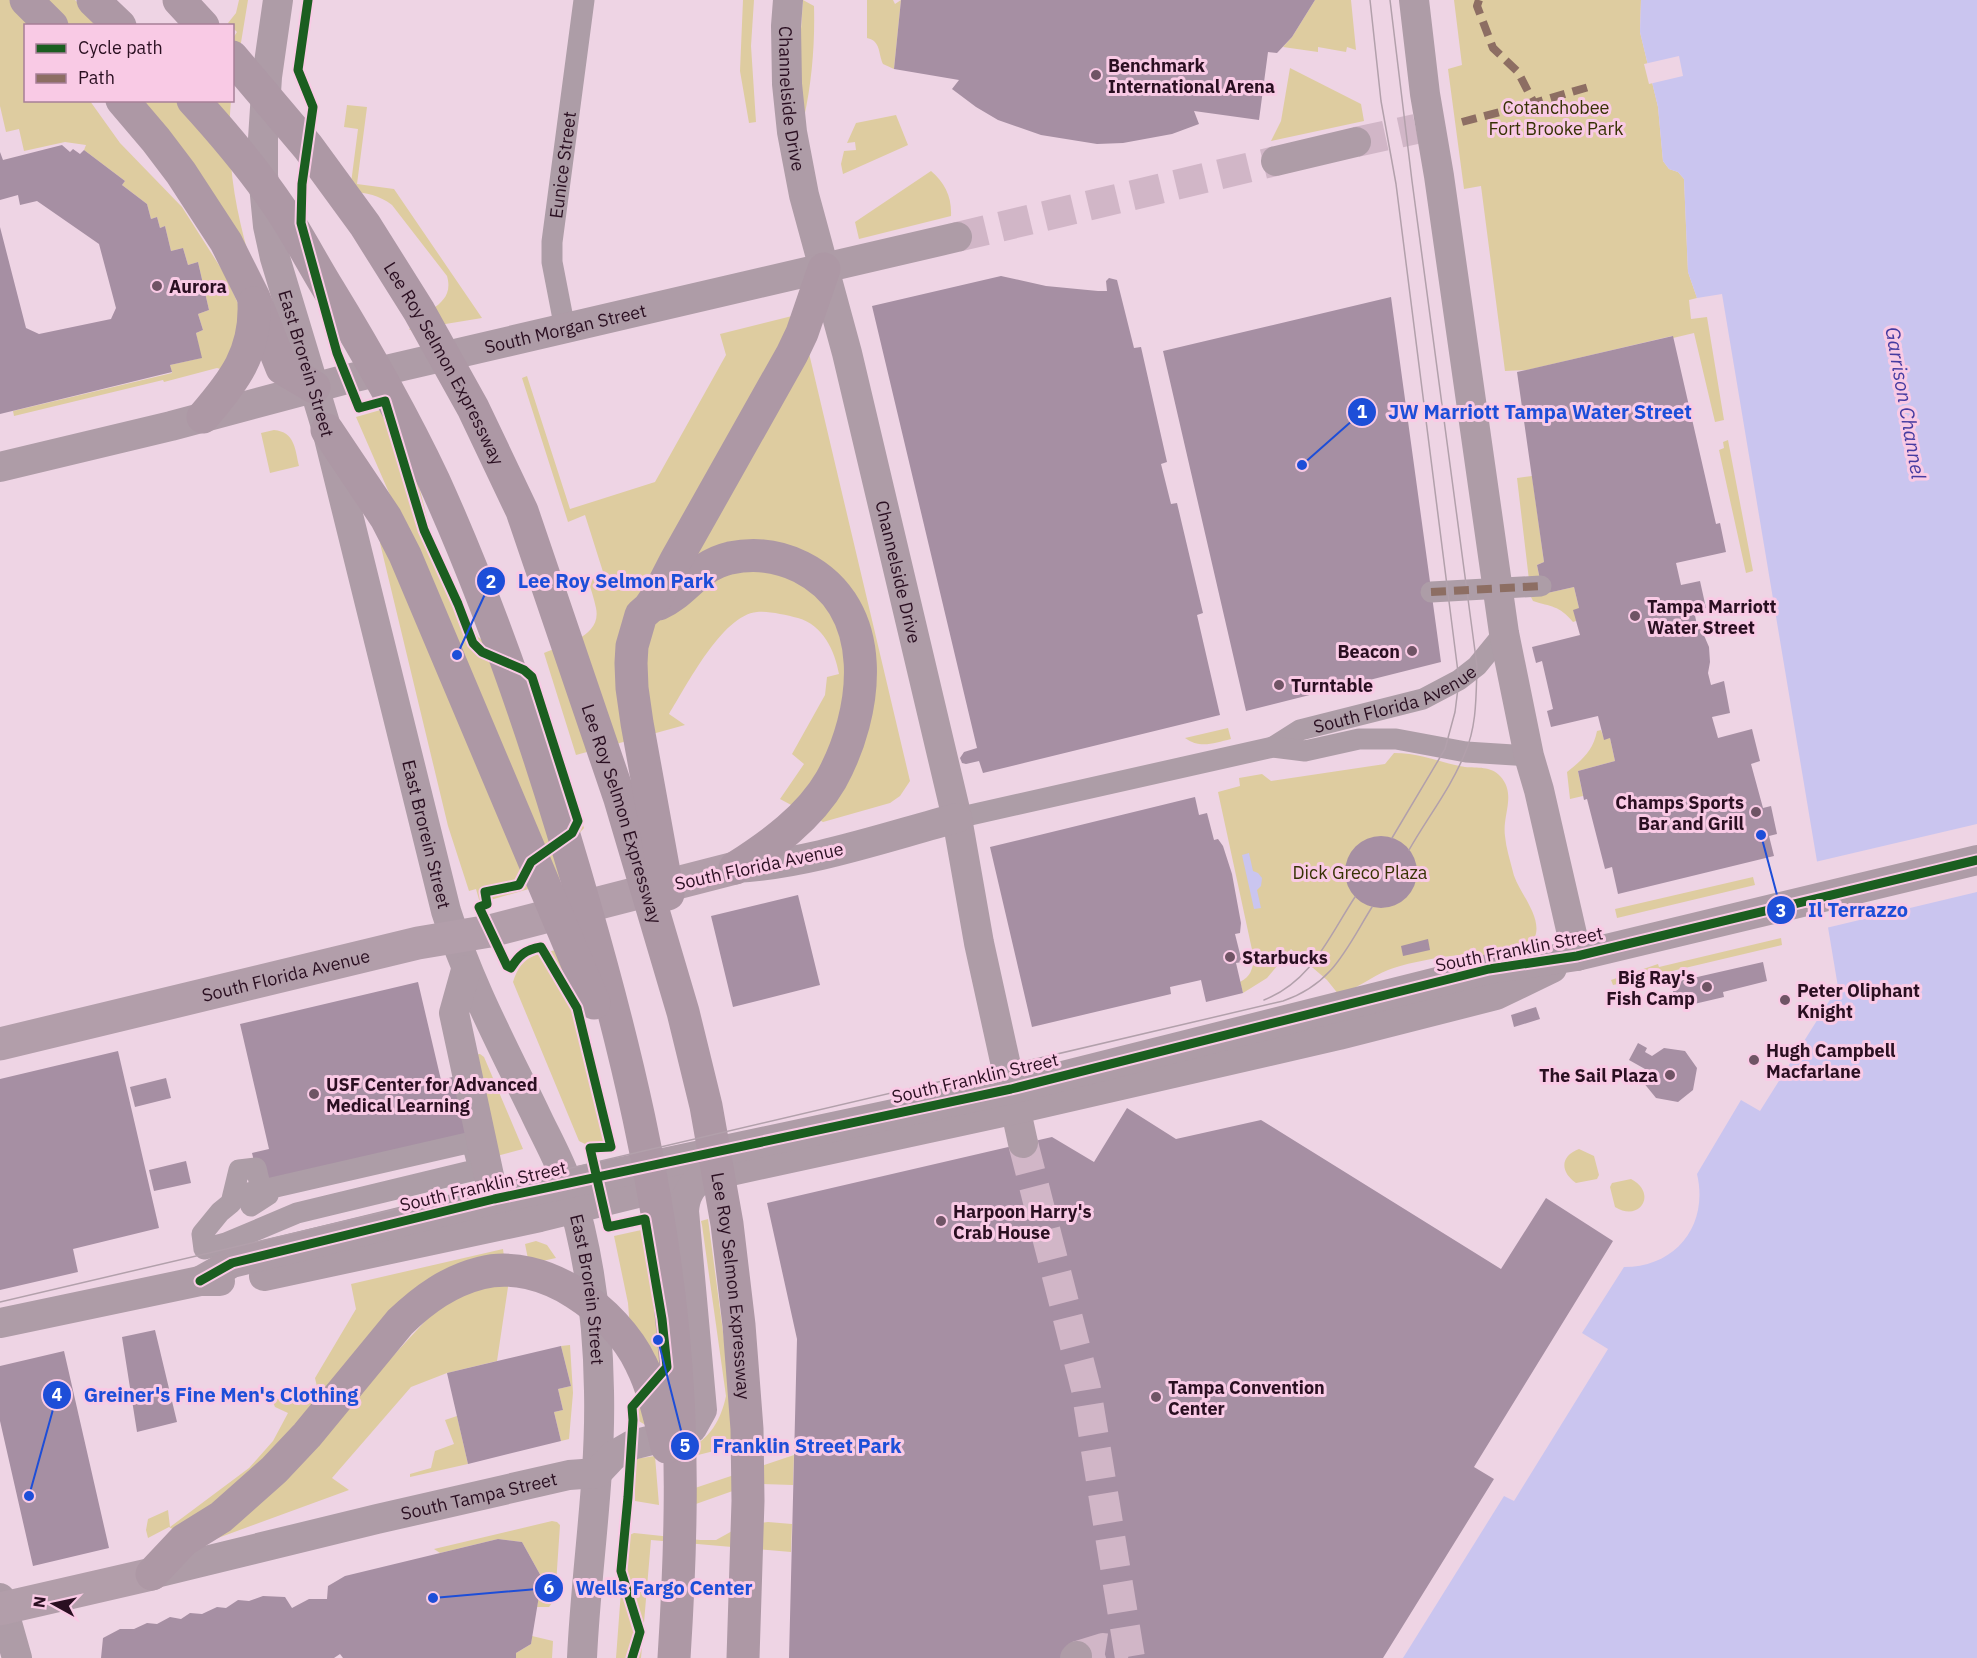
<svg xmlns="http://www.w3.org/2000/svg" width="1977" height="1658" viewBox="0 0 1977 1658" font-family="'IBM Plex Sans',sans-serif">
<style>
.green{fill:#decca0}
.water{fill:#cac5ef}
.pier{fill:#eed4e4}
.building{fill:#a68fa3}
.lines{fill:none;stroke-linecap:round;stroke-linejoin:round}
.secondary-tunnel{stroke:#d1b6c7;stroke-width:30;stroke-dasharray:30 15;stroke-linecap:butt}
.street{stroke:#ad9da7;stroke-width:21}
.secondary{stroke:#ae9ca7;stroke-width:30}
.primary{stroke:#b29eaa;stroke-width:33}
.highway{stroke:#ad98a5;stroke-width:33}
.tram{stroke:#b2a0ab;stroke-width:1.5}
.quiet{stroke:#8d6e63;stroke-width:8;stroke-dasharray:15 8;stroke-linecap:butt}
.cycleway-casing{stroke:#f9cae5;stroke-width:13}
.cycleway{stroke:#1b5e20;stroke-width:9}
.poi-dot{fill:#6f5465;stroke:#f9cae5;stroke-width:2}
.labels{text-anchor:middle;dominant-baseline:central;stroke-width:6;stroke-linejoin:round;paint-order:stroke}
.poi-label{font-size:18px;font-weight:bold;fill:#2a0f21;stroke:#f9cae5;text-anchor:start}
.street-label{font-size:18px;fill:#2a0f21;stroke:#f9cae5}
.park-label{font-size:18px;fill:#373204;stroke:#f9cae5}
.water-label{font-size:20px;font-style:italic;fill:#463ba0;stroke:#f9cae5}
.leader{fill:none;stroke:#1d4ed8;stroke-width:2}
.callout-dot{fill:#1d4ed8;stroke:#f9cae5;stroke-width:2}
.mark-label{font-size:18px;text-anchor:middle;font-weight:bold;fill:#fff}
.callout-label{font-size:20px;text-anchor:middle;font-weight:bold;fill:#1d4ed8;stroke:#f9cae5;stroke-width:6;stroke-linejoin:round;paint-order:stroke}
</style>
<rect width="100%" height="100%" fill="#eed4e4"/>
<path class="green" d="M0,0H75L101,25L26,26V100L90,101L120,143L182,207L224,273L240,308L243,332L224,370L217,368L164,382L163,380L14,416L13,411L172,373L170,365L201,358L196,333L203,330L198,314L209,310L198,262L188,265L183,248L171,251L165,226L160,228L157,217L151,219L147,204L122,185L125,181L84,150L86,145L65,142L24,151L19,129L6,132L0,106Z
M239,0H248L233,91V38L237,32L228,23L236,13Z
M743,0H754L751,46L756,122L749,123L740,71Z
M803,0L814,6C815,44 812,81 804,118L798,73Z
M867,0H893L895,4L901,0L894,69L883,64C878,53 881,41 867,38Z
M1315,0H1351L1356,50L1347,47L1346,52L1318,47V52L1283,47L1292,37Z
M1454,0H1641L1640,32L1658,107L1663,161L1669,169L1678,172L1684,179L1688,272L1697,298L1689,300L1691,319L1707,317L1724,420L1715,422L1694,333L1673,338L1672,336L1527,370L1505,371L1481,186L1464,189L1448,69L1462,65Z
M1290,68L1361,104L1364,121L1271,141L1281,121Z
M175,100L231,101C226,153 234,203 248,253L142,101Z
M347,105L367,107L357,184L394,189L482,318L409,330C420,309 456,307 447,276L392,205C379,195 367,193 350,191L358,129L344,127Z
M896,115L908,145L843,174L841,164L844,151L856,150L855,142L847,143L856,123Z
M931,171C945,183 952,197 951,216L859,239L855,222Z
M792,316L808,349L910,781L900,796L890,803L823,822L780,799L804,764L792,754L825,695L827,677L839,674C835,651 823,625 798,618C785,615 769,611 757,612C722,615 686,687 669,714L685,725L576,755L544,653C564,644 602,637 596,608C594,599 591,589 588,580L604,575L585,515L568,522L522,378L527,376L570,509L655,482L726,355L720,334Z
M398,405L430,529L478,637L535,673L584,828L563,851L570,877L480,903L476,889L469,891L448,826L380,543L407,534L356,417Z
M274,430C295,432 295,449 299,466L270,473L261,433Z
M1728,440L1753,571L1746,573L1719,450L1724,448L1723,442Z
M1532,476L1544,562L1537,565L1543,594L1574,587L1579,608L1576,621L1573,622C1559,605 1551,607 1533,601L1531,597L1517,478Z
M1228,728L1231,739C1214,743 1200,749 1185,738Z
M1601,730L1604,739L1610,738L1615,761L1578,771L1583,796L1570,799L1567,772C1582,760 1593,751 1597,731Z
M1394,753C1421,753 1441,763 1465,767C1477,768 1491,766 1500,776C1517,794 1502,815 1505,836C1506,848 1510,860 1513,872C1518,894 1551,924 1529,946C1511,963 1481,953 1459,955C1439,957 1406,963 1388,970C1371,977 1356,989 1339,995L1327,980L1291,949L1267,978L1243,993L1240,982C1251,976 1252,970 1254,959L1218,792L1240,786L1239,778L1262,774L1271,781L1385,764Z
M1753,877L1755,885L1617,918L1615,909Z
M1781,938L1782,945L1613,985L1611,980L1658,964L1659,967Z
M565,948L615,1141L585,1144L579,1141L513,982C522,953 539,954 565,948Z
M480,1054L484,1057L523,1149L493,1157L474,1055Z
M1579,1149L1594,1156L1599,1175L1597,1179L1576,1183C1560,1172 1560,1156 1579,1149Z
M1631,1179C1658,1193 1640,1223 1615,1207L1610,1187L1612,1183Z
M708,1219L738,1445L690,1457L689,1449C710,1438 721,1420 726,1396L702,1225L701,1221Z
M673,1223L654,1430L637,1420L628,1303L614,1236Z
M536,1241L547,1245L556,1258L529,1264L525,1244Z
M503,1249L508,1287L497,1361L447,1373L411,1387L332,1478L349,1490L199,1545L392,1357L478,1264L278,1455L178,1532L169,1527L148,1538L146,1530L148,1519L168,1510L170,1527L249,1468L273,1441L288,1413L275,1407L272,1400L318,1391L315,1378L356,1309L351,1284Z
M570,1345L573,1393L569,1439L561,1441L554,1412L563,1410L558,1389L571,1386L561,1346Z
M457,1416L468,1464L410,1477V1474L431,1468L435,1451L454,1444L445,1420Z
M794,1455L793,1485L760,1484L744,1487L693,1505L692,1489Z
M655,1456L659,1505L635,1501V1459Z
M552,1521L557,1522L560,1525L555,1599L549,1607H537L542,1578L522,1542L498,1539L440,1553L434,1549Z
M768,1522L792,1524L791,1552L651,1540L641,1658H616L625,1537L634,1533L700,1540H716L743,1525Z
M532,1636L553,1641L552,1658H516V1653L531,1644Z"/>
<path class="water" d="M1641,0H1977V1658H1403L1504,1496L1514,1501L1608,1349L1582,1333L1624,1267C1676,1267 1709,1225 1697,1174L1741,1100L1760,1111L1838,987L1722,294L1697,298L1688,272L1684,179L1678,172L1669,169L1663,161L1658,107L1640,32Z
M1249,853L1253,871L1258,873L1262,878L1261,886L1257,890L1261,908L1254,909L1242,855Z"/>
<path class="pier" d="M1679,56L1683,76L1649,84L1644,64Z
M1977,824V892L1826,928L1815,862Z"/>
<path class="building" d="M901,0H1315L1292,37L1277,53L1268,52L1259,120L1194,111L1199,124L1172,134L1123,143L1097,144L1041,135L998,120L976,107L952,89L959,80L894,69Z
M62,145L70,152L73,149L80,154L84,150L125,181L122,185L147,204L151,219L157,217L160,228L165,226L171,251L183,248L188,265L198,262L209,310L198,314L203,330L196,333L202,358L170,365L172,372L0,414V227L26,328L39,334L111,319L116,308L99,244L37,201L20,205L18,195L0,200V152L3,160Z
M1001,276L1046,286L1098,291H1107L1106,281L1109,278L1117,280L1134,348L1141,347L1167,462L1161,464L1171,504L1177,503L1203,613L1197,615L1220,715L983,773L979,761L966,764L962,763L960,758L964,752L977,748L872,306Z
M1391,297L1441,662L1246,711L1163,351Z
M1673,336L1716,524L1720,523L1726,552L1676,563L1681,585L1700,581L1706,608L1694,611L1697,625L1703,633L1709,647L1710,662L1708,673L1711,685L1724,681L1730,713L1712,717L1718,738L1752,729L1760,761L1751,764L1763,808L1771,806L1777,834L1769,836L1774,856L1618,894L1612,867L1605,869L1587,799L1584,800L1578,771L1615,761L1610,738L1604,740L1598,716L1551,727L1547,711L1553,709L1542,661L1536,663L1532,647L1580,635L1573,610L1579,608L1574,587L1543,594L1537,565L1544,562L1517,372Z
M1195,797L1199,815L1207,813L1214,840L1218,839L1223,846L1232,874L1241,923L1240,933L1235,934L1242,962L1236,963L1243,993L1206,1002L1201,980L1170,987L1171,994L1032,1027L990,847Z
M1345 872a36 36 0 1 1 72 0a36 36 0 1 1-72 0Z
M798,895L820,985L733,1007L711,916Z
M1428,939L1430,950L1403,956L1401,946Z
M1763,962L1767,981L1723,992L1724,997L1677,1008L1671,983Z
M418,982L441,1080L468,1073L482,1132L261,1190L252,1153L269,1149L240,1024Z
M1536,1007L1540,1019L1514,1027L1511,1015Z
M1638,1043L1647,1048L1645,1052L1652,1056L1664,1048L1685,1051L1697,1068L1693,1090L1678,1102L1656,1098L1643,1082L1645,1069L1629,1060Z
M118,1051L159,1228L73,1249L78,1272L0,1290V1079Z
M166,1078L171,1098L135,1107L130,1087Z
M1127,1108L1176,1139L1261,1120L1501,1269L1546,1198L1613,1241L1474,1467L1494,1479L1383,1658H789L797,1339L767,1203L1052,1137L1094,1162Z
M186,1161L191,1183L154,1191L149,1170Z
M155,1330L177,1422L137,1432L122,1337Z
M561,1346L571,1386L558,1389L563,1410L554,1412L561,1441L468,1464L447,1373Z
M64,1351L109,1548L33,1566L0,1421V1366Z
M498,1539L522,1542L542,1578L531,1644L516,1653V1658H343L340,1654L334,1658H101L103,1638L120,1629H134L147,1623L157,1624L170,1617L181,1619L190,1613L202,1614L217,1607L226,1608L238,1600L249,1601L263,1596L285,1597L292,1608L309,1599H327L328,1586L345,1576Z"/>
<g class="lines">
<path class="secondary-tunnel" d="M1356,142L1416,129
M957,237L1276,161
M1023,1143L1086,1389L1130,1658
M1077,1656L1103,1648L1129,1652"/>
<g class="street">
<path id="s1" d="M565,329L552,262V242L584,0"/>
<path d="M1431,592L1541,586"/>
<path id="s2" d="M1273,747L1300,730L1423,699L1459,680L1477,666L1504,633"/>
<path d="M957,818L1273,747L1305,751L1359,739H1396L1466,752L1529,756"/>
<path d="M472,1142L479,1169L297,1213L226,1243L204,1249L202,1234L220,1212L231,1203L239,1170L256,1168L261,1189L246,1194L251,1206L268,1195L267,1189Z"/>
</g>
<g class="secondary">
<path id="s3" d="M278,0L267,77L263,139V175L268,226L275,258L327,430L446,911C468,981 502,1045 534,1111C545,1135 559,1159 568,1185C589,1251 598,1321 599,1391C601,1480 586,1569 582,1658"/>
<path id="s4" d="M788,0L786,26L787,84L792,132L804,195L847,353L957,818L979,943L1023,1143"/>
<path d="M1414,0L1425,94L1439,176L1504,633L1529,756L1539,790L1577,956"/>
<path d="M1276,161L1356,142"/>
<path id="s5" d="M0,467L171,426L347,379L957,237"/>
<path d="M735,868C809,864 885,837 957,818"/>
<path d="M466,970L454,1013L494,1199"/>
<path d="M264,1276L540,1217L703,1177L1016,1109L1339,1035L1496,995L1552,968"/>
<path d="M200,1281L232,1263L494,1199L1011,1089L1489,969L1577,956L1977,860"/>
<path d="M0,1323L200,1281H220"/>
<path id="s6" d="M152,1574L377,1519L569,1475L597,1473L613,1456L632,1445L684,1432L692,1428L702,1410L684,1211C685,1195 691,1186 703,1177"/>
<path d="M0,1598L17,1658"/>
<path d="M1075,1658L1077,1656"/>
</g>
<g class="primary">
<path id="s7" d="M0,1044L418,943L490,931L735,868"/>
<path d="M0,1609L152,1574"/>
</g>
<g class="highway">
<path d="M26,0L52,26"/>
<path d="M93,0L120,26"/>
<path d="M179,0L203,26"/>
<path id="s8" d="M232,57L308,147L365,225L419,311L473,408L522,511L620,799L683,1012L706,1106L727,1224L739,1325L747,1429L748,1501L743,1658"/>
<path d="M122,100L156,140L181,173L226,242L254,298L282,368L314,387"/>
<path d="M193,100C225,135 256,172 282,211C299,237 313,264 329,290C367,352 403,416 434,481C496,618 544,763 585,907C625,1046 659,1187 673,1332C684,1441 681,1549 674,1658"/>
<path d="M203,417C234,381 256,353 254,303"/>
<path d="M327,430L386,518L405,555L594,1003"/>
<path d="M659,604C686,592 696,566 730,558C754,553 779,556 801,567C882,608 868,713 831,780C809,818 771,845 735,868"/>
<path d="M668,894L637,723L632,688L631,663L632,646L641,615L649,608L658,595L676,560L792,354L802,333L824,269"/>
<path d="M152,1574L184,1540L221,1517L274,1470L307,1435L400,1322C424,1299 449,1281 481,1273C543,1257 616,1311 641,1364C654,1390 660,1419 667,1447"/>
</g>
<path class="tram" d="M1370,0L1381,101L1396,184L1459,680L1455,712L1445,749L1392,838
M1390,0L1412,181L1477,666C1476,695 1477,726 1465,753C1451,788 1427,818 1409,850
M1264,1000C1312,981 1328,938 1355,897
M0,1302L1283,1001C1333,984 1346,949 1372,907"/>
<path class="quiet" d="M1479,0L1477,6L1493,48L1518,72L1534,103L1592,86
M1462,122L1534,103
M1431,592L1541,586"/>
<g class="cycleway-casing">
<path id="cycleway" d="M308,0L298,70L313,107L302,184L301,223L337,353L359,408L385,401L424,530L458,604L473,643L482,652L524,670L532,677L578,821L572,833L531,862L519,885L485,892L487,904L479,907L507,966L511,968C519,955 525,950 541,947L577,1008L611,1147L590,1148L608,1227L645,1219L662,1319L667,1367L632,1407L633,1420L628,1497L621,1571L640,1632L632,1658
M200,1281L232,1263L494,1199L1011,1089L1489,969L1577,956L1977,860"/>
</g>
<use href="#cycleway" class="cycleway"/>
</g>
<g class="poi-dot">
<circle cx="1096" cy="75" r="6"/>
<circle cx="157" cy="286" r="6"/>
<circle cx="1635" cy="616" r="6"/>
<circle cx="1412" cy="651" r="6"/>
<circle cx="1279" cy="685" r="6"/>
<circle cx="1756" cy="812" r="6"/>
<circle cx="1230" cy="957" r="6"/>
<circle cx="1707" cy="987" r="6"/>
<circle cx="1785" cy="1000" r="6"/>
<circle cx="1754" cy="1060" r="6"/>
<circle cx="1670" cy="1075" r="6"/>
<circle cx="314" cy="1094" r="6"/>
<circle cx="941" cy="1221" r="6"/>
<circle cx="1156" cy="1397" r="6"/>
</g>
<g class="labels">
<g class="poi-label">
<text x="1108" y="65">Benchmark<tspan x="1108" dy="21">International Arena</tspan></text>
<text x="169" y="286">Aurora</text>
<text x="1647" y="606">Tampa Marriott<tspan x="1647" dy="21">Water Street</tspan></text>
<text x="1400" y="651" text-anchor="end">Beacon</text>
<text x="1291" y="685">Turntable</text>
<text x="1744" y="802" text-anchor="end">Champs Sports<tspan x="1744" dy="21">Bar and Grill</tspan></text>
<text x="1242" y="957">Starbucks</text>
<text x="1695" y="977" text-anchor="end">Big Ray's<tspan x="1695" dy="21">Fish Camp</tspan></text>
<text x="1797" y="990">Peter Oliphant<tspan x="1797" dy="21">Knight</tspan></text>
<text x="1766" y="1050">Hugh Campbell<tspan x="1766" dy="21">Macfarlane</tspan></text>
<text x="1658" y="1075" text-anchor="end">The Sail Plaza</text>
<text x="326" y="1084">USF Center for Advanced<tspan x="326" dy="21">Medical Learning</tspan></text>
<text x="953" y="1211">Harpoon Harry's<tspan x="953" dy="21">Crab House</tspan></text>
<text x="1168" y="1387">Tampa Convention<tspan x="1168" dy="21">Center</tspan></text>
</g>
<g class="street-label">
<text stroke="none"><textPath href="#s4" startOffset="99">Channelside Drive</textPath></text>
<text stroke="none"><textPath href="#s1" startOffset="166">Eunice Street</textPath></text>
<text stroke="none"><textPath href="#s5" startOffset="582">South Morgan Street</textPath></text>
<text stroke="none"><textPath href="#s3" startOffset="370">East Brorein Street</textPath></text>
<text stroke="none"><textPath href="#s8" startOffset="374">Lee Roy Selmon Expressway</textPath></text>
<text stroke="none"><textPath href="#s4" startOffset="585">Channelside Drive</textPath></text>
<text stroke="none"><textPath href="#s2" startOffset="132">South Florida Avenue</textPath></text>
<text stroke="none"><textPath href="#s8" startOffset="860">Lee Roy Selmon Expressway</textPath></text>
<text stroke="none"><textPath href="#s3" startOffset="856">East Brorein Street</textPath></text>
<text transform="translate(759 866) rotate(-12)">South Florida Avenue</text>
<text transform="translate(1519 949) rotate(-11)">South Franklin Street</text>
<text stroke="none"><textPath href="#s7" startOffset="294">South Florida Avenue</textPath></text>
<text transform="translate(975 1078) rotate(-13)">South Franklin Street</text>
<text transform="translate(483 1186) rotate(-13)">South Franklin Street</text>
<text stroke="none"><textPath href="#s8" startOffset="1346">Lee Roy Selmon Expressway</textPath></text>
<text stroke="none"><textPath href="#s3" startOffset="1342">East Brorein Street</textPath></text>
<text stroke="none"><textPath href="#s6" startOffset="336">South Tampa Street</textPath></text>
</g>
<g class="park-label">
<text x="1556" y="107">Cotanchobee<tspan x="1556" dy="21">Fort Brooke Park</tspan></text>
<text x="1360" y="872">Dick Greco Plaza</text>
</g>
<g class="water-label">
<text transform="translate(1906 403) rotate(80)">Garrison Channel</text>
</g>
</g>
<path class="leader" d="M1302 465L1362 412M457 655L491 581M1761 835L1781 910M29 1496L57 1395M658 1340L685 1446M433 1598L549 1588"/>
<g class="callout-dot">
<circle cx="1302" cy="465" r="6"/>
<circle cx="457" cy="655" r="6"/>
<circle cx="1761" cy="835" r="6"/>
<circle cx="29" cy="1496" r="6"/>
<circle cx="658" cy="1340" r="6"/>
<circle cx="433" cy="1598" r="6"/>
<circle cx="1362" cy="412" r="15"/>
<circle cx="491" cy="581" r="15"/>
<circle cx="1781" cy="910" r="15"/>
<circle cx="57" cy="1395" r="15"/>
<circle cx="685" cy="1446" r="15"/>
<circle cx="549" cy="1588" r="15"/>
</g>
<g class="mark-label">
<text x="1362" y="418">1</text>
<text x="491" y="588">2</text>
<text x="1781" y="917">3</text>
<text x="57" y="1401">4</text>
<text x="685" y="1452">5</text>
<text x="549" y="1594">6</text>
</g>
<g class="callout-label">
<text x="1540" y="419">JW Marriott Tampa Water Street</text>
<text x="616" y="588">Lee Roy Selmon Park</text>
<text x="1858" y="917">Il Terrazzo</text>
<text x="221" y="1402">Greiner's Fine Men's Clothing</text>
<text x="807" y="1453">Franklin Street Park</text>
<text x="664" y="1595">Wells Fargo Center</text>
</g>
<rect x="24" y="24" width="210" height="78" fill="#f9cae5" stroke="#a67f97" stroke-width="1.5"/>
<rect x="36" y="44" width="30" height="9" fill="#1b5e20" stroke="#a67f97" stroke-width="1.5"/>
<text x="78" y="54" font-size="18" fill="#2a0f21">Cycle path</text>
<rect x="36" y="74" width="30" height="9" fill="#8d6e63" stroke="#a67f97" stroke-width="1.5"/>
<text x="78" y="84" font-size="18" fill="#2a0f21">Path</text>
<g transform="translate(54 1604) rotate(278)" stroke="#f9cae5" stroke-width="4.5" paint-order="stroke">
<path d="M0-4.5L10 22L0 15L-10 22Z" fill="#2a0f21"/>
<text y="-9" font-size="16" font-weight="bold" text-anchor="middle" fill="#2a0f21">N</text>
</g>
</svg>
